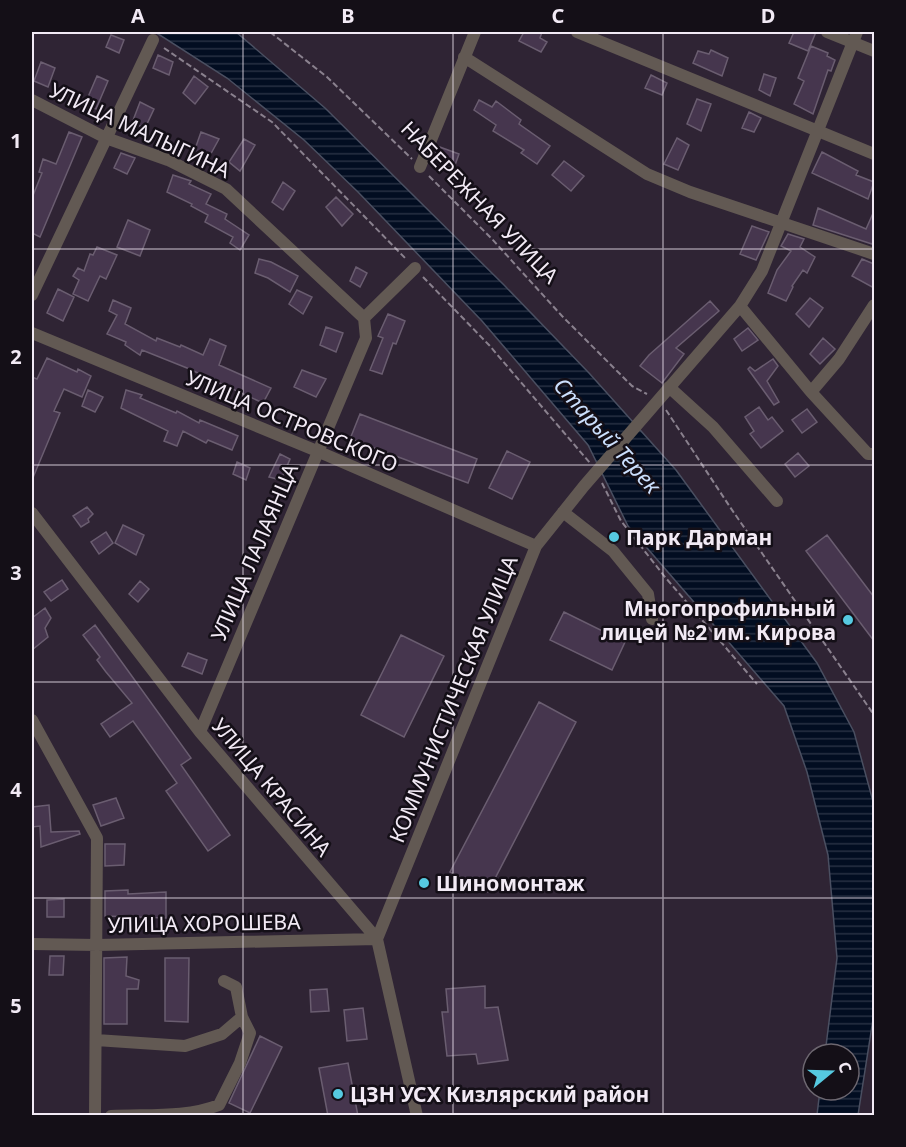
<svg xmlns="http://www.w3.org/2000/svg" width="906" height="1147" viewBox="0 0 906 1147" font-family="'Noto Sans',sans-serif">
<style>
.water{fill:url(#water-rules);stroke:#4a4f61;stroke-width:1.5}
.building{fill:#46364e;stroke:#6a5d70;stroke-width:1.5}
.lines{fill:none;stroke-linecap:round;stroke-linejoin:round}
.path{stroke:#8a818e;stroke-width:2;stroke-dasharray:6 3;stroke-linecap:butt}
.minor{stroke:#625953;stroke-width:12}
.grid{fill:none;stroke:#f2eaf5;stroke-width:1.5;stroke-opacity:0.55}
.poi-dot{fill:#56c9e0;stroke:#140f17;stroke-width:2}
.labels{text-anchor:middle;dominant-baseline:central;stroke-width:5;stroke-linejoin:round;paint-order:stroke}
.street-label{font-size:21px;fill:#f2eaf5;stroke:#140f17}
.poi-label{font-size:21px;font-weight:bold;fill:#f2eaf5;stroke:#140f17;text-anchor:start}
.water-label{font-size:22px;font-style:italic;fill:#cce0fe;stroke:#140f17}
.neatline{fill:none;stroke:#f2eaf5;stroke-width:2}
.grid-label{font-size:20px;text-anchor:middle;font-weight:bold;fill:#f2eaf5}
</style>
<defs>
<pattern id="water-rules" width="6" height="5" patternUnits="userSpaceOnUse" patternTransform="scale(1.5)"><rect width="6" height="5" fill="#020d21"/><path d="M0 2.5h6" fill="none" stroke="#273042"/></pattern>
</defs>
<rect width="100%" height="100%" fill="#2f2434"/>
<path class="water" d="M155,32H236L325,108L504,285L589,373L676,470L817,663L854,732L874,805V1013L858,1115H817L820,1090H849V1054H825L837,958L828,855L807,772L784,706L628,526L588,445L482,321L358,192L304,140L227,78Z"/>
<path class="building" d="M524,32H542L540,38L547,42L541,52L519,41Z
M794,32H816L808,51L789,43Z
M111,35L124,40L119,53L106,47Z
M811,46L828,53L827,56L835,60L831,71L828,70L813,114L794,104L804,81L798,78Z
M711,50L728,58L722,76L693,63L698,51L709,54Z
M158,55L173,62L169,75L153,68Z
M41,62L55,68L48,87L34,81Z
M764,74L776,78L770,96L759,90Z
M651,75L667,83L662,95L645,88Z
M97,76L108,81L96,109L85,104Z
M194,76L208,87L195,104L183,93Z
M697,99L711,104L701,131L687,124Z
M479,100L492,107L496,101L521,120L519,124L550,146L537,164L521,153L524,150L493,131L496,125L474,110Z
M140,102L154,109L145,128L132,123Z
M749,112L761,118L754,132L742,128Z
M69,132L82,137L40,237L32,233V198L42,173L39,172L43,159L56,164Z
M201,132L219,139L209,157L194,152Z
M677,138L689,145L678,170L664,164Z
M244,139L255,145L240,171L229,162Z
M437,146L459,154L454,168L433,159Z
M822,152L858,171L856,175L874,182L868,199L812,173Z
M121,153L135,158L127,174L114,168Z
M564,161L584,176L571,191L552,175Z
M173,175L191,181L189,184L211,194L206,204L227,214L225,219L249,235L240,250L230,243L233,237L205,222L208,215L191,206L192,204L167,192Z
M283,182L295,191L283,210L272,202Z
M336,197L353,214L342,226L326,207Z
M818,208L866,229L874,211V239L872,244L813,225Z
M128,220L150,230L140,256L117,247Z
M752,226L769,232L756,260L740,254Z
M788,234L804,239L800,247L815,257L807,273L803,270L792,286L793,287L786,301L768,293L777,270L791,251L781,246Z
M97,247L117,255L106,279L100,276L88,301L73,294L79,280L73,276L78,268L84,271L90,254L93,255Z
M259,259L271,262L298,276L290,292L268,278L255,273Z
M862,259L874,264V288L852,276Z
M356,267L367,273L360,287L350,281Z
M58,289L74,297L63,321L47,313Z
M297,290L312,297L303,314L289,304Z
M810,298L823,308L809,327L796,314Z
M113,300L131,308L125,324L156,341L157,338L180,347L181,345L203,355L210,339L226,346L219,365L271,388L263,403L187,368L142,350L140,355L125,345L126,342L107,334L117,315L109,311Z
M710,301L719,311L676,348L684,354L662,383L640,366L649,355Z
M388,314L405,321L396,344L393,343L382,374L370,370L383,338L378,336Z
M326,327L343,333L336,352L320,345Z
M748,328L758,340L742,351L734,339Z
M823,338L835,349L820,364L810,354Z
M47,358L77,372L78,369L91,376L82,397L64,389L54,411L60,413L32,480V377L37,379Z
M773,359L778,366L767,381L779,402L774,405L748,369L750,367L755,371Z
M302,370L326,379L316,397L294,387Z
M88,390L103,397L95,412L82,406Z
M126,390L142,395L140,398L176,413L177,411L199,423L200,420L238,436L232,450L208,440L206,443L183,431L177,446L164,441L168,431L121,408Z
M759,407L768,420L772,417L783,431L761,448L750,434L754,431L745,417Z
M807,409L817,422L802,433L792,420Z
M360,414L477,459L468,483L350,439Z
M507,451L530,462L512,499L489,488Z
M798,453L809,466L795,477L785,464Z
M280,454L290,459L281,480L269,477Z
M237,462L250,468L246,480L233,474Z
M87,507L93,514L88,519L89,522L81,527L73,516Z
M123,525L144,535L136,555L115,543Z
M106,532L113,543L99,554L91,542Z
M827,535L874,597V641L806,551Z
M62,580L68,589L51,601L44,592Z
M140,581L149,589L138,602L129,594Z
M45,608L51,618L45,628L48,637L32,650V618Z
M564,612L625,642L612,670L550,640Z
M95,625L191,758L181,765L230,835L208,851L166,791L177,783L133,721L110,737L101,724L132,703L106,672L97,660L100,657L83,635Z
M401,635L444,656L404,737L361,715Z
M188,653L207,660L202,674L182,666Z
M539,702L576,722L488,892L450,872Z
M116,798L124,818L101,826L93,805Z
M49,805L51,832L79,831L80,834L41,847L40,826L32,827V807Z
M105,844H125L124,865L105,866Z
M128,890V894L166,892V918L105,916V891Z
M64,899V917H47V900Z
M50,956H64L63,975H49Z
M127,957L126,976L139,980L138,989H127V1024H104V958Z
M165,958H189L188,1022L165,1021Z
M485,986V1008L498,1007L508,1060L478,1064L476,1054L447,1056L442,1012H448L446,989Z
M327,989L329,1011L311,1012L310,990Z
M363,1008L367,1039L347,1041L344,1010Z
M260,1036L282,1047L250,1113L229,1103Z
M348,1063L358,1116H328L319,1068Z"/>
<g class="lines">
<path class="path" d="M270,32L327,77L412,159
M164,48L272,122L407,260
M429,176L492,239L562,316L632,386L647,394
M423,277L489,345L590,463
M666,410L730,507L874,715
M602,483L621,521L665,577L757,684"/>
<path class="minor" d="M577,32L874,154
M827,32L874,51
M464,57L647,174L690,192L874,254
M32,100L106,138L168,160L226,189L364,318
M420,167L475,32
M32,295L153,40
M740,306L811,392L868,454H874
M32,333L317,451L536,546
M669,387L713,427L777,501
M811,392L839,359L874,305
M563,512L613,551L648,594L652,619
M32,513L200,732L377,939L417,1116
M32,720L97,838L95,1116
M200,732L366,338L364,318L415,268
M32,944L97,945L377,939L536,546L584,486L740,306L762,271L857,32
M96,1040L185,1046L222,1034L242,1017
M111,1116C146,1114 186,1118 219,1105L240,1063L250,1033L242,1017L236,987L224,981"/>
</g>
<path class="grid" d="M243,32V1116M453,32V1116M663,32V1116M32,249H874M32,465H874M32,682H874M32,898H874"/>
<g class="poi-dot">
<circle cx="614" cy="537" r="6"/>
<circle cx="848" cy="620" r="6"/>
<circle cx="424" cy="883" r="6"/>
<circle cx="338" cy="1094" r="6"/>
</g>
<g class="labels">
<g class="street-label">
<text transform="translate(140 130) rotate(25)">УЛИЦА МАЛЫГИНА</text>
<text transform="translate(480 202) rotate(46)">НАБЕРЕЖНАЯ УЛИЦА</text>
<text transform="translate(292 421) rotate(23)">УЛИЦА ОСТРОВСКОГО</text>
<text transform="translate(254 552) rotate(-67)">УЛИЦА ЛАЛАЯНЦА</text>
<text transform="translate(453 699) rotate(-68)">КОММУНИСТИЧЕСКАЯ УЛИЦА</text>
<text transform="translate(272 787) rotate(50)">УЛИЦА КРАСИНА</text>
<text transform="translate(204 923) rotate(-1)">УЛИЦА ХОРОШЕВА</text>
</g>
<g class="poi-label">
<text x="626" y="537">Парк Дарман</text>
<text x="836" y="608" text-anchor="end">Многопрофильный<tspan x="836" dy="24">лицей №2 им. Кирова</tspan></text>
<text x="436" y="883">Шиномонтаж</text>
<text x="350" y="1094">ЦЗН УСХ Кизлярский район</text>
</g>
<g class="water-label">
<text transform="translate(608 435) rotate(48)">Старый Терек</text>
</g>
</g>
<rect width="906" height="1147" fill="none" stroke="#140f17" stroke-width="66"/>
<g transform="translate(831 1072) rotate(71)"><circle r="28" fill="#140f17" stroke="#6d6770" stroke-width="1.5"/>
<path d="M0-4.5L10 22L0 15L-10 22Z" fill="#56c9e0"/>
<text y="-9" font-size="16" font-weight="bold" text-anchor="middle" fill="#f2eaf5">С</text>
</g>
<rect x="33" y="33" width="840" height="1081" class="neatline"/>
<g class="grid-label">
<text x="138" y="23">A</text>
<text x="348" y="23">B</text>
<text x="558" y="23">C</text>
<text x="768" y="23">D</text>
<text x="16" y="148">1</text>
<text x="16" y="364">2</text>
<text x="16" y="580">3</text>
<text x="16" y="797">4</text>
<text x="16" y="1013">5</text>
</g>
</svg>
